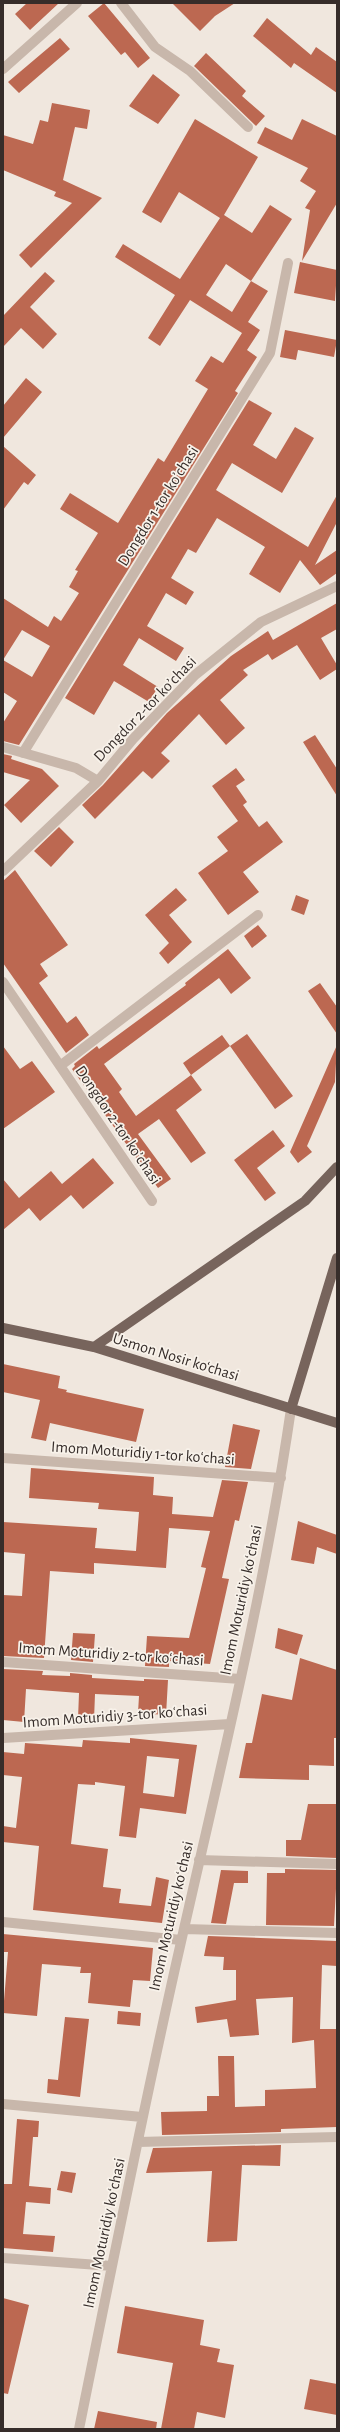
<svg xmlns="http://www.w3.org/2000/svg" width="340" height="2432" viewBox="0 0 340 2432" font-family="'Alegreya Sans',sans-serif">
<style>
.building{fill:#bc6851;fill-rule:evenodd}
.lines{fill:none;stroke-linecap:round;stroke-linejoin:round}
.minor{stroke:#c8b7ab;stroke-width:10}
.major{stroke:#77645c;stroke-width:10}
.labels{text-anchor:middle;dominant-baseline:central;stroke-width:3.5;stroke-linejoin:round;paint-order:stroke}
.street-label{font-size:16px;fill:#362d2a;stroke:#f8f2ea}
</style>
<rect width="100%" height="100%" fill="#f0e7de"/>
<path class="building" d="M27,3H59L30,30L15,14Z
M104,3L150,58L138,68L125,52L121,55L88,16Z
M172,3H235L215,16L200,31Z
M267,18L311,55L316,47L337,62V93L294,63L291,68L253,36Z
M60,38L70,49L19,93L8,82Z
M206,53L246,91L242,96L265,116L256,126L194,66Z
M153,74L180,95L158,124L129,106Z
M52,103L90,110L87,129L75,127L63,180L102,198L31,268L19,255L72,203L54,196L56,192L3,170V135L33,144L40,120L48,122Z
M195,119L258,157L224,215L252,233L270,205L292,219L251,281L268,291L248,322L260,330L247,350L257,357L235,391L238,393L19,745L3,741V723L17,701L3,692V598L48,627L54,616L61,621L79,593L69,587L78,571L75,570L98,533L60,509L70,493L118,523L158,458L164,462L208,389L195,381L211,356L223,363L242,333L190,300L160,346L148,338L175,295L115,257L123,244L180,279L220,218L179,192L161,223L142,212ZM226,264L251,281L232,312L206,295ZM22,630L50,646L32,677L3,660Z
M302,119L337,136V203L302,261L310,210L305,208L316,191L300,181L308,168L257,143L265,127L292,140Z
M300,262L337,270L335,301L294,293Z
M45,272L55,281L30,307L57,334L43,349L21,328L3,347V316Z
M285,330L337,340L334,357L298,350L296,360L280,357Z
M26,378L42,392L3,438V406Z
M249,400L272,413L253,445L276,459L295,427L314,438L282,493L232,463L216,490L308,547L337,495V522L315,565L337,550V573L320,585L300,560L280,593L249,574L265,547L217,518L196,553L188,549L171,578L194,592L186,605L166,593L147,626L184,648L176,661L139,638L123,665L158,687L149,702L114,681L94,715L65,698Z
M3,446L36,475L28,485L24,482L3,510Z
M337,603V629L321,638L337,665V669L320,680L297,645L272,660L268,654L243,670L248,675L220,700L245,728L226,745L199,714L161,753L170,761L152,779L143,771L95,819L82,805L103,785L167,713L231,656L268,631L273,640Z
M315,735L337,769V796L303,742Z
M3,754L12,756L11,759L42,769L59,786L21,823L4,805L30,780L3,772Z
M236,768L245,780L236,786L247,802L243,805L259,827L267,821L283,842L243,872L259,892L228,915L198,873L228,851L217,837L238,821L212,786Z
M59,827L74,842L51,867L34,851Z
M15,870L68,945L40,964L48,976L39,983L67,1023L76,1016L89,1035L66,1053L3,963V881Z
M176,888L187,900L169,915L192,942L168,964L159,953L169,943L145,915Z
M296,895L309,900L304,915L291,910Z
M258,925L267,936L252,948L244,936Z
M228,949L251,978L231,994L219,978L104,1064L122,1089L119,1092L136,1116L191,1075L183,1063L222,1035L230,1046L191,1075L202,1090L176,1110L206,1153L191,1163L159,1119L138,1134L171,1179L158,1188L72,1069L75,1066L74,1064L97,1046L99,1049L186,985L185,983Z
M320,983L337,1007V1034L308,991Z
M247,1034L293,1096L275,1109L230,1046Z
M337,1045L335,1082L307,1146L312,1152L298,1163L290,1152Z
M3,1046L20,1069L32,1061L55,1092L3,1129Z
M273,1130L285,1146L257,1168L276,1193L265,1201L234,1160Z
M93,1158L114,1183L83,1209L71,1195L40,1221L29,1208L3,1230V1179L19,1198L51,1171L62,1184Z
M3,1364L60,1376L58,1388L67,1390L66,1392L144,1409L136,1442L50,1423L46,1441L31,1438L40,1400L3,1392Z
M233,1424L260,1430L251,1469L225,1467Z
M31,1468L154,1477L153,1495L173,1497L172,1514L213,1517L222,1480L248,1482L239,1521L235,1520L222,1578L229,1579L210,1664L169,1661V1667L145,1666L147,1636L189,1638L206,1568L201,1567L210,1531L169,1528L166,1568L94,1563V1574L50,1571L44,1658L3,1656V1595L22,1596L25,1554L3,1552V1522L97,1528L95,1548L136,1551L139,1512L98,1509L99,1503L29,1498Z
M298,1521L337,1535V1554L317,1547L314,1564L291,1560Z
M278,1628L303,1635L297,1655L275,1648Z
M73,1633L95,1634L93,1662L71,1660Z
M300,1658L337,1670V1738H334V1766L309,1765V1780L239,1778L246,1743H252L262,1694L292,1700Z
M3,1669L43,1671L42,1675L70,1676V1673L92,1675V1678L144,1681V1679L168,1680L166,1715L138,1713L139,1696L95,1694L94,1720L78,1719L79,1693L26,1689L24,1722L3,1720Z
M130,1738L197,1745L186,1814L140,1808L136,1838L119,1836L125,1786L95,1782V1785L78,1784L71,1844L108,1849L103,1887L121,1889L119,1903L151,1906L156,1877L169,1880L162,1923L33,1910L39,1846L3,1842V1826L16,1828L22,1777L3,1775V1752L24,1754L25,1743L82,1747L83,1740L130,1743ZM147,1756L179,1759L174,1797L143,1793Z
M308,1804H337V1858L286,1856V1840H301Z
M285,1869L337,1870L334,1926L266,1925L267,1873H285Z
M221,1870L248,1871V1883H234L226,1924L211,1923Z
M3,1934L153,1948L150,1981L133,1980L130,2007L88,2003L91,1973H80L81,1967L42,1964L37,2016L3,2013L8,1952H3Z
M208,1936L337,1941V1966L322,1965L320,2029H336L337,2127L281,2129V2132L162,2135L161,2112L207,2111V2096H219L218,2056H234L235,2107L265,2106V2090L316,2088L314,2040L292,2043L293,1997L256,1999L259,2035L230,2037L227,2019L197,2023L195,2007L236,2000V1970H223L224,1957L204,1956Z
M118,2011L141,2013L140,2026L117,2024Z
M65,2017L89,2019L80,2097L47,2093L48,2079L58,2080Z
M17,2119L39,2121L38,2137H33L29,2186L51,2188L50,2204L26,2202L23,2234L55,2236L53,2252L3,2248V2184H12Z
M281,2145L280,2166L242,2165L237,2241L207,2242L212,2171L146,2173L153,2148Z
M61,2171L76,2173L72,2193L57,2190Z
M3,2298L29,2305L8,2394L3,2393Z
M125,2306L204,2320L200,2345L220,2349L217,2362L234,2365L225,2418L197,2412L194,2429H161L173,2363L117,2353Z
M310,2379L337,2384V2415L304,2409Z
M98,2411L157,2422L156,2429H94Z"/>
<g class="lines">
<path class="minor" d="M121,3L155,47L190,71L248,127
M3,69L77,3
M3,747L76,768L98,781
M23,753L270,353L288,263
M3,871L98,781L133,739L195,675L261,622L337,586
M3,982L152,1201
M60,1066L258,915
M3,1458L281,1478
M3,1662L240,1679
M3,1738L230,1724
M199,1860L337,1864
M3,1922L181,1940
M184,1929L337,1933
M3,2104L142,2117
M138,2142L337,2137
M3,2258L112,2266
M79,2429C112,2266 144,2104 181,1942C221,1765 265,1588 291,1409"/>
<path class="major" d="M3,1328L94,1347L337,1423
M94,1347L305,1201L337,1167
M291,1409L337,1258"/>
</g>
<g class="labels">
<g class="street-label">
<text transform="translate(158 506) rotate(-58)">Dongdor 1-tor koʼchasi</text>
<text transform="translate(145 709) rotate(-46)">Dongdor 2-tor koʼchasi</text>
<text transform="translate(118 1125) rotate(56)">Dongdor 2-tor koʼchasi</text>
<text transform="translate(176 1357) rotate(17)">Usmon Nosir ko‘chasi</text>
<text transform="translate(143 1453) rotate(4)">Imom Moturidiy 1-tor koʻchasi</text>
<text transform="translate(241 1600) rotate(-78)">Imom Moturidiy koʻchasi</text>
<text transform="translate(111 1654) rotate(4)">Imom Moturidiy 2-tor koʻchasi</text>
<text transform="translate(115 1716) rotate(-4)">Imom Moturidiy 3-tor koʻchasi</text>
<text transform="translate(171 1916) rotate(-77)">Imom Moturidiy koʻchasi</text>
<text transform="translate(104 2233) rotate(-78)">Imom Moturidiy koʻchasi</text>
</g>
</g>
<rect width="340" height="2432" fill="none" stroke="#362d2a" stroke-width="8"/>
</svg>
